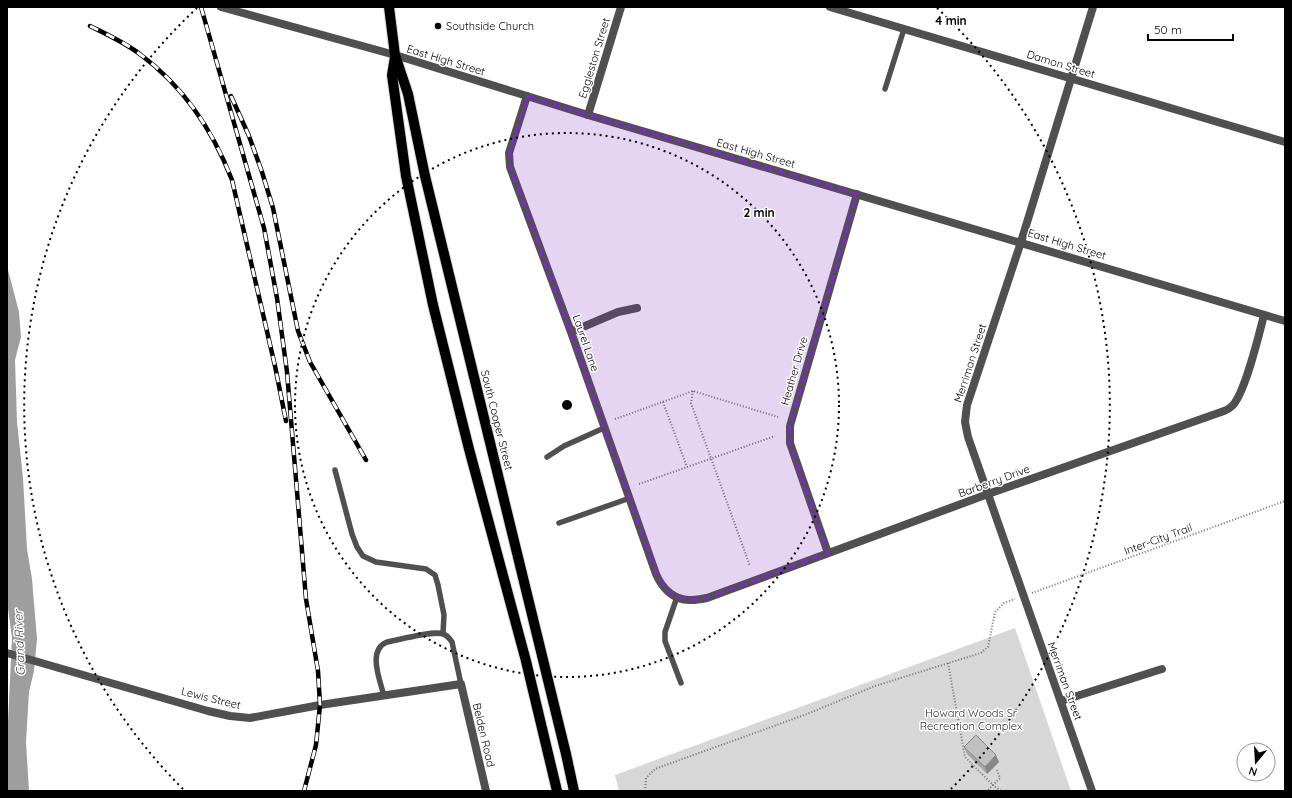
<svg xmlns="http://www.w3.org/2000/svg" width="1292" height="798" viewBox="0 0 1292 798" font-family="Quicksand,sans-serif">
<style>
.green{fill:#d7d7d7}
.water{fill:#9e9e9e}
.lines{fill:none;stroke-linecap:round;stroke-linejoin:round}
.primary-casing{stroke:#dbdbdb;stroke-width:12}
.path{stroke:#727272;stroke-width:2;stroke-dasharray:1 2;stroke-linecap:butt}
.service{stroke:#505050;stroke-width:5.5}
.minor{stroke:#505050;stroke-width:8}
.tertiary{stroke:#505050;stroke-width:8}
.primary{stroke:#000;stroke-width:10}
.rail-casing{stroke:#000;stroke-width:4.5}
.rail{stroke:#fff;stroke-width:3;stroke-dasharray:9;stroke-linecap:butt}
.wall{fill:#a5a5a5}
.shaded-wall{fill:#868686}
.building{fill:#c0c0c0;stroke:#868686}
.marked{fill:#7b2cbf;fill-opacity:0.2;stroke:#7b2cbf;stroke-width:3;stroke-dasharray:8 5;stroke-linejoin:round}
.ring{fill:none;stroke:#000;stroke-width:2;stroke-dasharray:2 4}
.poi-dot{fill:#000;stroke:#fff;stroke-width:1.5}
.labels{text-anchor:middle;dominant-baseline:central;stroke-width:3;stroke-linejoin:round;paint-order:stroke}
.poi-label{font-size:11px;fill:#000;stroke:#fff;text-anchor:start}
.street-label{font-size:11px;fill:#000;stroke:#fff}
.park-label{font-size:11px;fill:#2e2e2e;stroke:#fff}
.water-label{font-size:12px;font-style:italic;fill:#3f3f3f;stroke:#fff}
.centre{fill:#000;stroke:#fff;stroke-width:2}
.ring-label{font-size:12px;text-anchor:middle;font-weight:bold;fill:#000;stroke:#fff;stroke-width:3;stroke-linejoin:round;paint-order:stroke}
</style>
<rect width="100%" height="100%" fill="#fff"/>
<path class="green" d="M1015,628L1071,791H619L615,775Z"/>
<path class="water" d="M7,266L19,312L21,337L15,360L17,422L23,478L27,549L32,579L37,639L34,671L29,692L26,742L29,791H7V743L12,638L7,601Z"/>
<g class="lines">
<g class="primary-casing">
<path id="primary" d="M389,7L395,55L408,94L425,176L566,754L574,791
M395,57L392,75L406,176L433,305L469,449L526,661L557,791"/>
</g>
<path class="path" d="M693,391L691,403L750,566
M663,402L687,467
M615,419L693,391L778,417
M639,484L775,436
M1032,593L1285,501
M948,663L965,757L993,785L987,791
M997,770L1000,778L993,785L1001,791
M645,791L646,778L655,769L807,714L875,686L981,653L988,647L995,612L1004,603L1015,599"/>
<path class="service" d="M885,89L904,29
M547,457L564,446L604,428
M335,470L352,534L357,547L363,556L376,562L426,569L435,575L438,585L444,615L443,633
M559,523L630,498
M677,597L665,632V641L681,683
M384,696C380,680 367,650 387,642C399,640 433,630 443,634C447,635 450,639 452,642L461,684"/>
<path class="minor" d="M830,7L1285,142
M527,96L509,153L510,167L571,332L656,574C662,588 674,601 691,600C696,600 702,599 707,598L988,494L1224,411C1227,410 1230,408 1232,406C1245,394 1259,334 1264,315
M588,115L621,7
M571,332L618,312L637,308
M828,553L790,443V426L857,194
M7,653L208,711L230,716L250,718L320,705L461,684L486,791
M1061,701L1162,669
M1092,791L968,437L965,422L967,405L1021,242L1093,7"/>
<path class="tertiary" d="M221,7L395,55L588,115L1285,321"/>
<use href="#primary" class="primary"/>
<g class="rail-casing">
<path id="rail" d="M201,7L264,228L277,298L287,372L306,599L318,671L320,705L316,745L304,791
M90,26C108,35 126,43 141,55C184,87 213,131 232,180L275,366L286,421
M231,96L249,136L262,172L273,208L298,331L310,362L366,460"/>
</g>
<use href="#rail" class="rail"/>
</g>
<path class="wall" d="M964,747L999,762L987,774L967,754Z"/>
<path class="shaded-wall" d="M996,755L999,762L987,774L985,767Z"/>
<path class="building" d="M976,735L996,755L985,767L964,747Z"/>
<path class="marked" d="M527,96L857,194L790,426V443L828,553L707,598L690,600L670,594L656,574L510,167L509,153Z"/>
<g class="ring">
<circle cx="567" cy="405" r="272"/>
<path d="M183 789A543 543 0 0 1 197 8M937 8A543 543 0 0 1 951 789"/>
</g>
<circle class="poi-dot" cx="438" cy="26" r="4"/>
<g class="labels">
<g class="poi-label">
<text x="446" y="26">Southside Church</text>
</g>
<g class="street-label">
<text transform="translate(594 58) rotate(-73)">Eggleston Street</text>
<text transform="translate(446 60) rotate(17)">East High Street</text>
<text transform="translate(1061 64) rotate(17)">Damon Street</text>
<text transform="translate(756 153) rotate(16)">East High Street</text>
<text transform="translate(1067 244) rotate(17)">East High Street</text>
<text transform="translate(586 343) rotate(71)">Laurel Lane</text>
<text transform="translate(970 363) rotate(-72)">Merriman Street</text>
<text transform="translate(794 371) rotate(-74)">Heather Drive</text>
<text transform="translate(497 420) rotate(76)">South Cooper Street</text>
<text transform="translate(994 481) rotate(-20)">Barberry Drive</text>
<text transform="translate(1158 539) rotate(-20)">Inter-City Trail</text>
<text transform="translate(1065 681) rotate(70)">Merriman Street</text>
<text transform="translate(211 698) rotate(14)">Lewis Street</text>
<text transform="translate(484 735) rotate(77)">Belden Road</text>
</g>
<g class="park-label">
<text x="971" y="713">Howard Woods Sr<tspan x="971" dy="13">Recreation Complex</tspan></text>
</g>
<g class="water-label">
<text transform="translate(19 643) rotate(-92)">Grand River</text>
</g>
</g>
<circle cx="567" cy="405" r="6" class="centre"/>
<g class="ring-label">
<text x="951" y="25">4 min</text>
<text x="759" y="217">2 min</text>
</g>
<rect width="1292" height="798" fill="none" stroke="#000000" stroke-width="16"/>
<g transform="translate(1256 762) rotate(198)"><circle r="19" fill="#ffffff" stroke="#999999"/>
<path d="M0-3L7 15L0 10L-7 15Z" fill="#000000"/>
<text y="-6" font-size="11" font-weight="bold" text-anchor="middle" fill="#000000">N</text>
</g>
<path d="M1148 34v6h85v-6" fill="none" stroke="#000000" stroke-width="2"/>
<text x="1154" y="34" font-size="12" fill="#000000" stroke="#ffffff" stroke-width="3" paint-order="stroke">50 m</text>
</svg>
